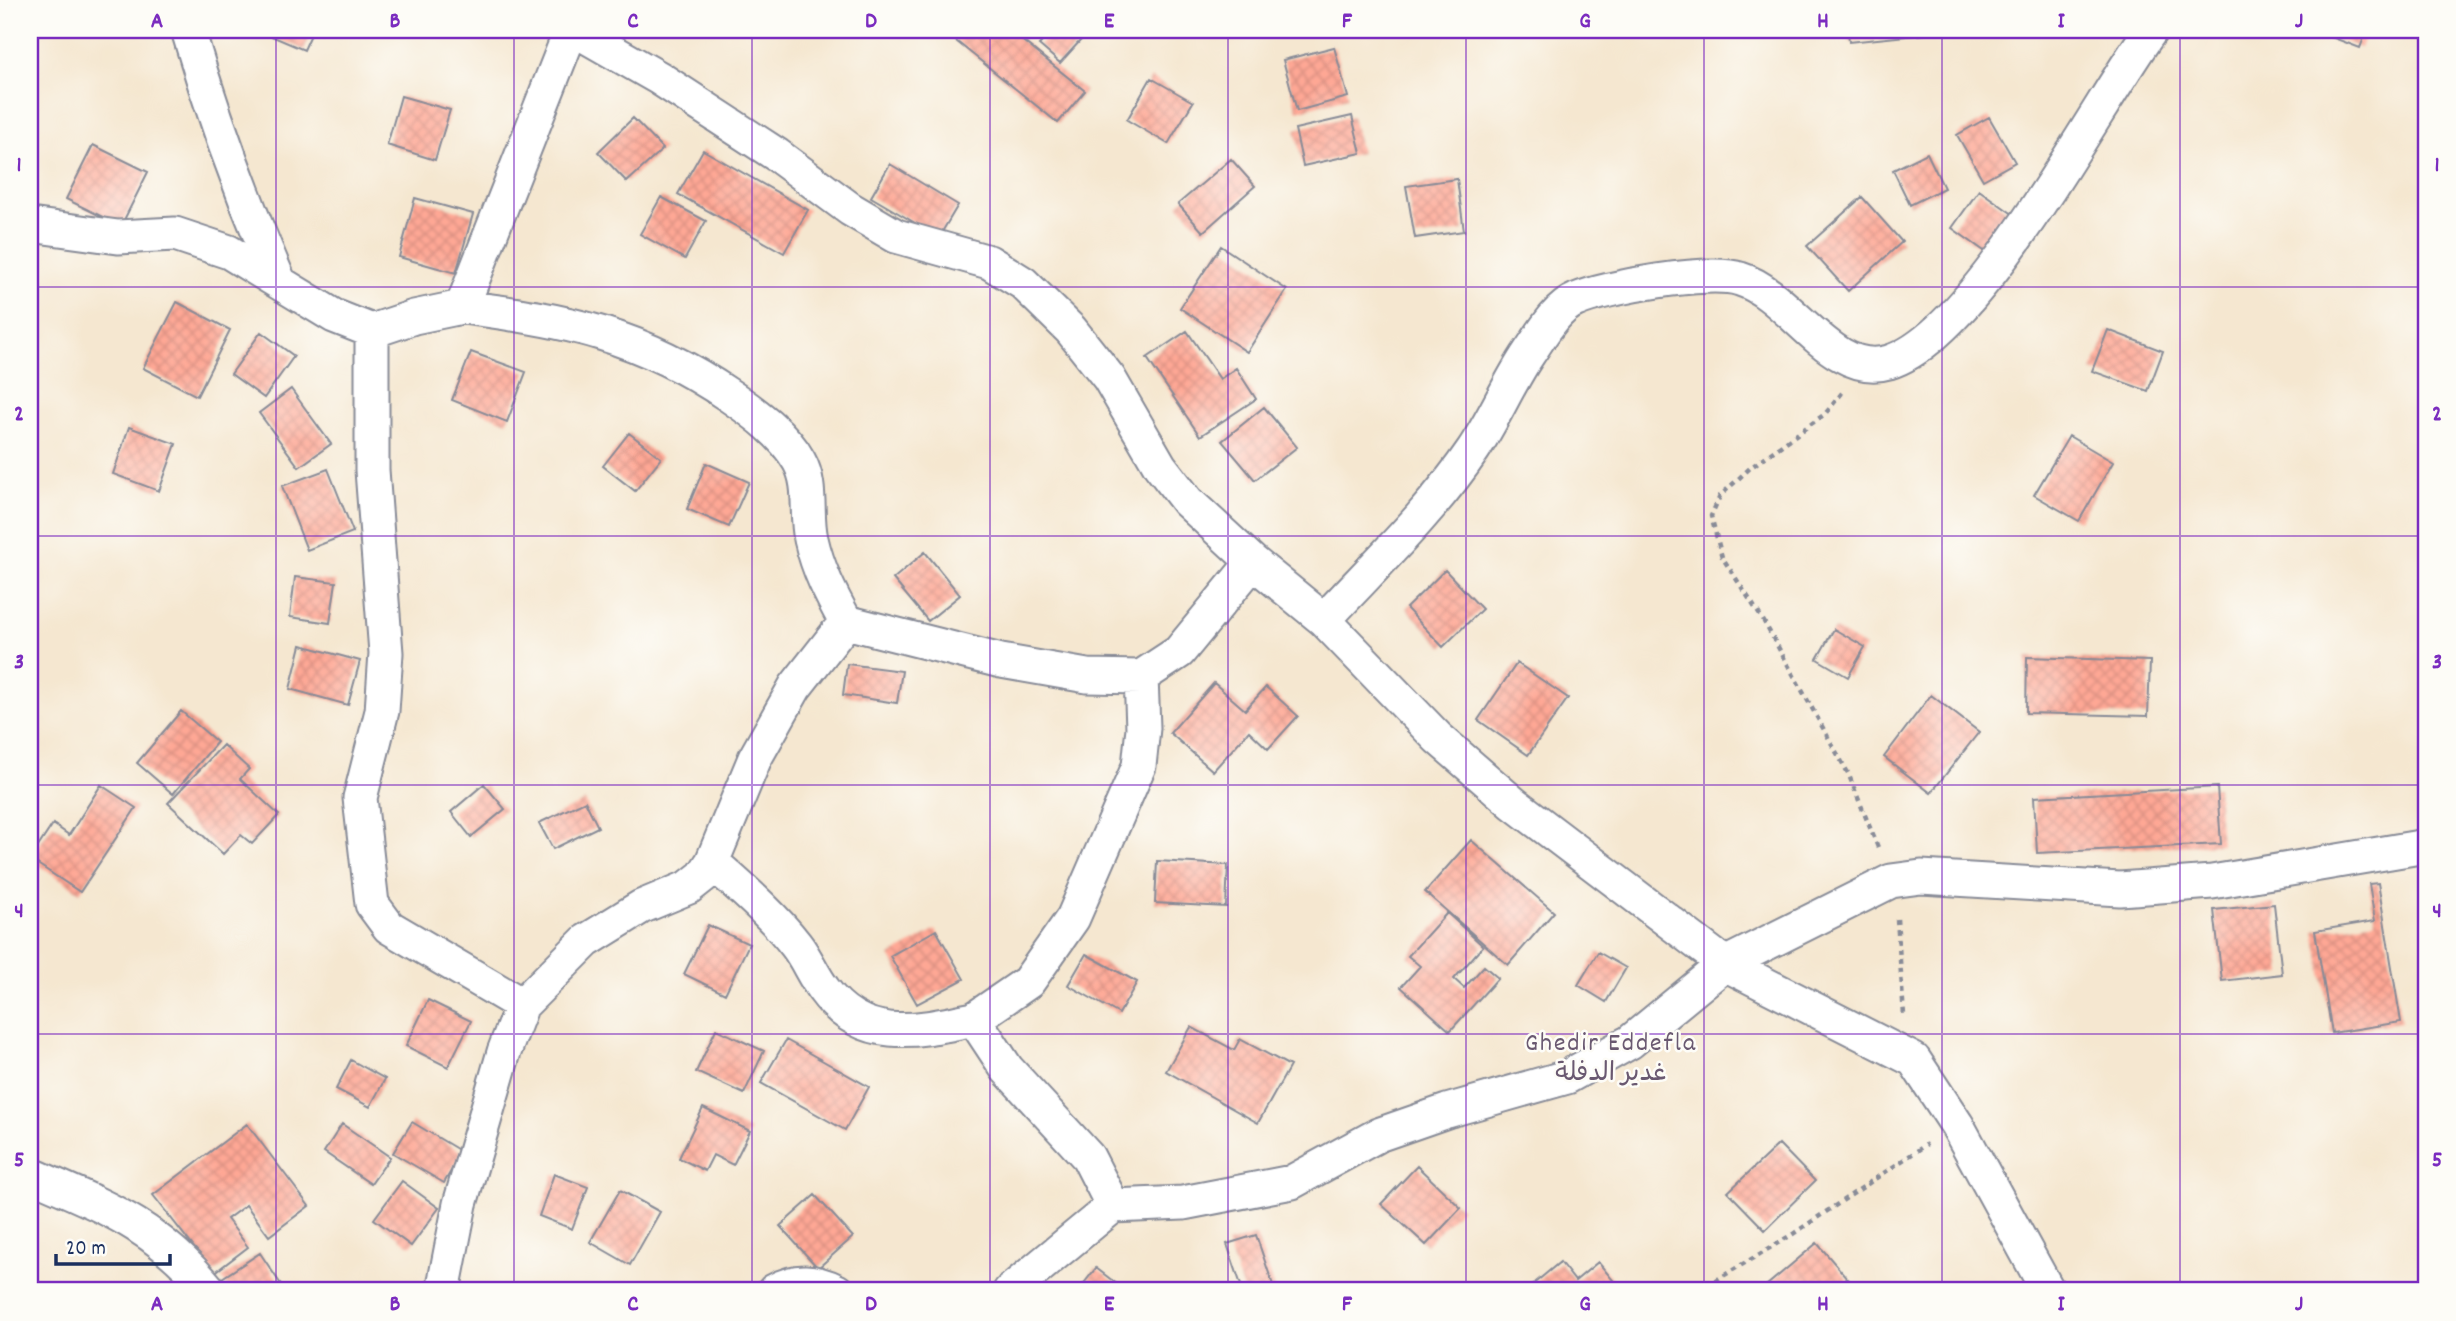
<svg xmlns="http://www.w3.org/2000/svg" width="2456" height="1321" viewBox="0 0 2456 1321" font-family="Dekko,'Playpen Sans Arabic',sans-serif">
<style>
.building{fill:url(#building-cross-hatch)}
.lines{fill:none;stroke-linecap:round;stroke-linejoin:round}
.minor-casing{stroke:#888b97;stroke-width:37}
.path{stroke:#888b97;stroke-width:4.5;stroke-dasharray:5 5;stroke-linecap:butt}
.minor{stroke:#fff;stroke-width:33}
.grid{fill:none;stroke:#7b2cbf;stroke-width:2;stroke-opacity:0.55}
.labels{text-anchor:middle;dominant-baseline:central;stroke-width:5;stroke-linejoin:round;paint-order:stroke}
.quarter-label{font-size:26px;letter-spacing:2px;fill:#6a5971;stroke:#fdfcf7}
.neatline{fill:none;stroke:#7b2cbf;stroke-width:2.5}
.grid-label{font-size:23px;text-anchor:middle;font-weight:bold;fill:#7b2cbf}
</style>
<defs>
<pattern id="building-cross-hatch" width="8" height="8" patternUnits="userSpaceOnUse" patternTransform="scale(1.75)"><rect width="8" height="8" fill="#fea794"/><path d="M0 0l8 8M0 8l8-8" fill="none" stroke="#d99082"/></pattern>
</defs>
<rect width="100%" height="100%" fill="#fdfcf7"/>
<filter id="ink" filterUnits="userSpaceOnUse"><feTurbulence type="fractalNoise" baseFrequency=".0143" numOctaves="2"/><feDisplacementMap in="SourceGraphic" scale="14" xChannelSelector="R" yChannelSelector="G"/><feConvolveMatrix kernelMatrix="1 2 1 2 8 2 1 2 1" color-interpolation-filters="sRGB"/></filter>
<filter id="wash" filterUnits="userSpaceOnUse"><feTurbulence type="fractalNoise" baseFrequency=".00686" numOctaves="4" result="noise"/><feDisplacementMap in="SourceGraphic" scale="28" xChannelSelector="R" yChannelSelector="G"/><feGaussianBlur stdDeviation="1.57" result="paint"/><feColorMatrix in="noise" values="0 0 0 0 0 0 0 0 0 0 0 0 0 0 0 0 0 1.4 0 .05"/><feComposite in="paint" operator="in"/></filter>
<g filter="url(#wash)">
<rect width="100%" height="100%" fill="#f5e7d0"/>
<g id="blocks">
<path class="building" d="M271,30H313L304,50L269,35Z
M956,30H1009L1085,91L1058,123L951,37Z
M1053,30H1090L1060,63L1039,45Z
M1848,30H1925V34L1849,42Z
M2313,30H2367L2360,48Z
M1334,47L1348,97L1297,111L1283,60Z
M1151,78L1193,102L1168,144L1127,120Z
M401,96L450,110L435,160L387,145Z
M1352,116L1361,153L1303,166L1295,129Z
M1989,117L2015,162L1983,180L1957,135Z
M633,118L663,149L627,182L598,152Z
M93,145L148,172L121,226L66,199Z
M703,150L808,210L784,253L678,194Z
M1927,153L1944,188L1910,205L1893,170Z
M1231,159L1255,186L1203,232L1178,204Z
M890,164L958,205L939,237L871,197Z
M1457,179L1464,231L1415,238L1406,186Z
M1979,190L2014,215L1987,253L1952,228Z
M661,197L706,221L685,259L640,234Z
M1862,197L1902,242L1848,291L1807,246Z
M415,198L473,214L456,273L399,257Z
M1221,246L1287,290L1247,352L1180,308Z
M177,302L230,330L197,396L143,368Z
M2108,330L2163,351L2148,391L2092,371Z
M1187,331L1220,379L1236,368L1256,399L1200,436L1147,358Z
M261,332L294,356L264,398L231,374Z
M471,352L526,372L507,422L452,400Z
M291,389L331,444L299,467L259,413Z
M1264,407L1297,447L1255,480L1222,441Z
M129,427L176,444L159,491L113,474Z
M629,433L661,458L635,491L603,466Z
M2069,436L2113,462L2079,521L2034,495Z
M706,463L749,482L729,527L687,509Z
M328,469L353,532L307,550L282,486Z
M925,552L960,595L928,621L893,579Z
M1445,570L1482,609L1443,647L1406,608Z
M295,577L336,582L330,623L290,617Z
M1834,629L1865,647L1848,677L1817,659Z
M301,645L360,661L348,705L290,689Z
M2027,657L2150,661L2148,716L2026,713Z
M1517,663L1568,698L1528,755L1478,720Z
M847,664L902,671L897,703L843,695Z
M1214,683L1245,710L1266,687L1298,716L1268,749L1249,731L1213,771L1170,733Z
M1931,695L1979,732L1931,793L1884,757Z
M181,711L217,742L173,794L137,763Z
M223,745L249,769L240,779L279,815L252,844L241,835L223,854L168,803Z
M484,784L505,809L471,837L451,812Z
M101,785L136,808L80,892L30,859L53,824L69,835Z
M2217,787L2221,844L2037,853L2034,797Z
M585,801L598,827L553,849L539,823Z
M1471,840L1554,912L1508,965L1425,892Z
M1157,861L1228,865L1226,907L1155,903Z
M2378,883L2401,1022L2332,1033L2315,931L2375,921L2369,884Z
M2274,904L2282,974L2222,981L2214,910Z
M1447,913L1483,946L1454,979L1464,988L1484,966L1498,978L1450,1031L1401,987L1420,966L1408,956Z
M708,925L749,944L725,994L684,974Z
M936,930L964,979L917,1004L890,956Z
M1598,952L1626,968L1606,1002L1578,985Z
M1086,954L1137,982L1119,1014L1068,985Z
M428,1000L471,1021L448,1067L406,1046Z
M1191,1027L1234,1050L1240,1039L1290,1066L1258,1123L1166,1071Z
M716,1029L764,1051L744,1094L696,1072Z
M786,1040L869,1087L845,1130L761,1083Z
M351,1060L385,1079L370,1107L336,1089Z
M703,1108L750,1131L733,1165L713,1155L705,1171L679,1158Z
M412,1122L462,1152L444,1183L393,1153Z
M247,1124L309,1206L269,1236L246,1205L227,1219L248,1247L214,1273L153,1195Z
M342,1124L390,1157L371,1184L324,1152Z
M1779,1144L1815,1181L1765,1230L1728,1192Z
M1417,1166L1461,1208L1426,1245L1381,1204Z
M554,1174L588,1187L572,1229L539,1216Z
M402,1181L439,1208L411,1246L374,1219Z
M620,1190L660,1212L630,1265L590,1242Z
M815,1195L853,1237L818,1268L780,1226Z
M1256,1235L1275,1291H1243L1227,1244Z
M1817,1243L1854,1286L1847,1291H1760Z
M260,1253L284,1289L230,1291L222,1278Z
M1560,1262L1575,1281L1598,1262L1622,1291H1525Z
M1096,1268L1126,1291H1078Z"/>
</g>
</g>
<g filter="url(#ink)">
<use href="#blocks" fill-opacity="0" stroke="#888b97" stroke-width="2"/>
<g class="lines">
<g class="minor-casing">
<path id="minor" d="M188,30C213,116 243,198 279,281
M575,30L659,78L777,155L850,209L896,236L989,262L1023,283L1071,330L1109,378L1160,466L1187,501L1253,562L1324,620L1438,738L1513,803L1725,964L1914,1060L1957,1125L2048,1291
M30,225L118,237L175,234L229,252L334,316L372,331L414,317L462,307L571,30
M372,331V470L386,653L382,711L360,798L372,904L389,927L522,1005
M1324,620C1375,565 1431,512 1473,450C1494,419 1508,384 1529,353C1541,336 1556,308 1576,300C1606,287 1710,269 1740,279C1792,295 1831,379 1889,362C1976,336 2095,107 2151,30
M846,622L1001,661L1087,676L1141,677L1179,652L1253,562
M712,862C741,888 772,914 796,945C807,959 813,976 824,990C863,1044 917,1031 974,1019
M30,1174C105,1207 156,1225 210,1291
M1113,1206L1088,1157L1007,1069L974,1019L1028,982L1073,918L1139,766L1143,728L1141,677
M443,1291L460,1204L504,1052L522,1005L586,941L641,907L689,887L703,876L712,862L755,758L795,687L846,622C831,595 818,570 811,539C805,513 813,486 799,461C784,434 755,413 730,396C641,335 567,320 462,307
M774,1291C796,1278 815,1280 837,1291
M1010,1291L1113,1206L1183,1203L1292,1182L1378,1135L1447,1111L1567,1077L1630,1042L1725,964L1891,881L1921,877L2120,889L2212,882L2426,846"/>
</g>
<path class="path" d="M1842,393L1825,414L1750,468L1720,496L1711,516L1722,557L1763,620L1848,773L1879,850
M1897,919L1904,1015
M1698,1291L1793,1234L1927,1144"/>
<use href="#minor" class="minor"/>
</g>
</g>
<path class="grid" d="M276,30V1291M514,30V1291M752,30V1291M990,30V1291M1228,30V1291M1466,30V1291M1704,30V1291M1942,30V1291M2180,30V1291M30,287H2426M30,536H2426M30,785H2426M30,1034H2426"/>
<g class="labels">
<g class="quarter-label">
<text x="1611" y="1044">Ghedir Eddefla<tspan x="1611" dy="30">غدير الدفلة</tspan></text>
</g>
</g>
<rect width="2456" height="1321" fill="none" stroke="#fdfcf7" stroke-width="77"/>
<path d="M56 1254v10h114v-10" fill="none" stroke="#1b2f5e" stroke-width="3.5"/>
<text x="66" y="1254" font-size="21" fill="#1b2f5e" stroke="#fdfcf7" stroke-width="5" paint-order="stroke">20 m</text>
<rect x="38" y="38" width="2380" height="1244" class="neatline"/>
<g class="grid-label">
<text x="157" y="27">A</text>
<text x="395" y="27">B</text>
<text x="633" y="27">C</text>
<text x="871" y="27">D</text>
<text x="1109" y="27">E</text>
<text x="1347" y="27">F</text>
<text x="1585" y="27">G</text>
<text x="1823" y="27">H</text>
<text x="2061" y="27">I</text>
<text x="2299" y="27">J</text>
<text x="19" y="171">1</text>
<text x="2437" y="171">1</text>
<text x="19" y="420">2</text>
<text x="2437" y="420">2</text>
<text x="19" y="668">3</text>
<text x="2437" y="668">3</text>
<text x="19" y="917">4</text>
<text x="2437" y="917">4</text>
<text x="19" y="1166">5</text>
<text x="2437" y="1166">5</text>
<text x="157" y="1310">A</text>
<text x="395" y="1310">B</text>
<text x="633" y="1310">C</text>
<text x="871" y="1310">D</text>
<text x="1109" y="1310">E</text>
<text x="1347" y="1310">F</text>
<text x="1585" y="1310">G</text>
<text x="1823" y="1310">H</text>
<text x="2061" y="1310">I</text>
<text x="2299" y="1310">J</text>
</g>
</svg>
